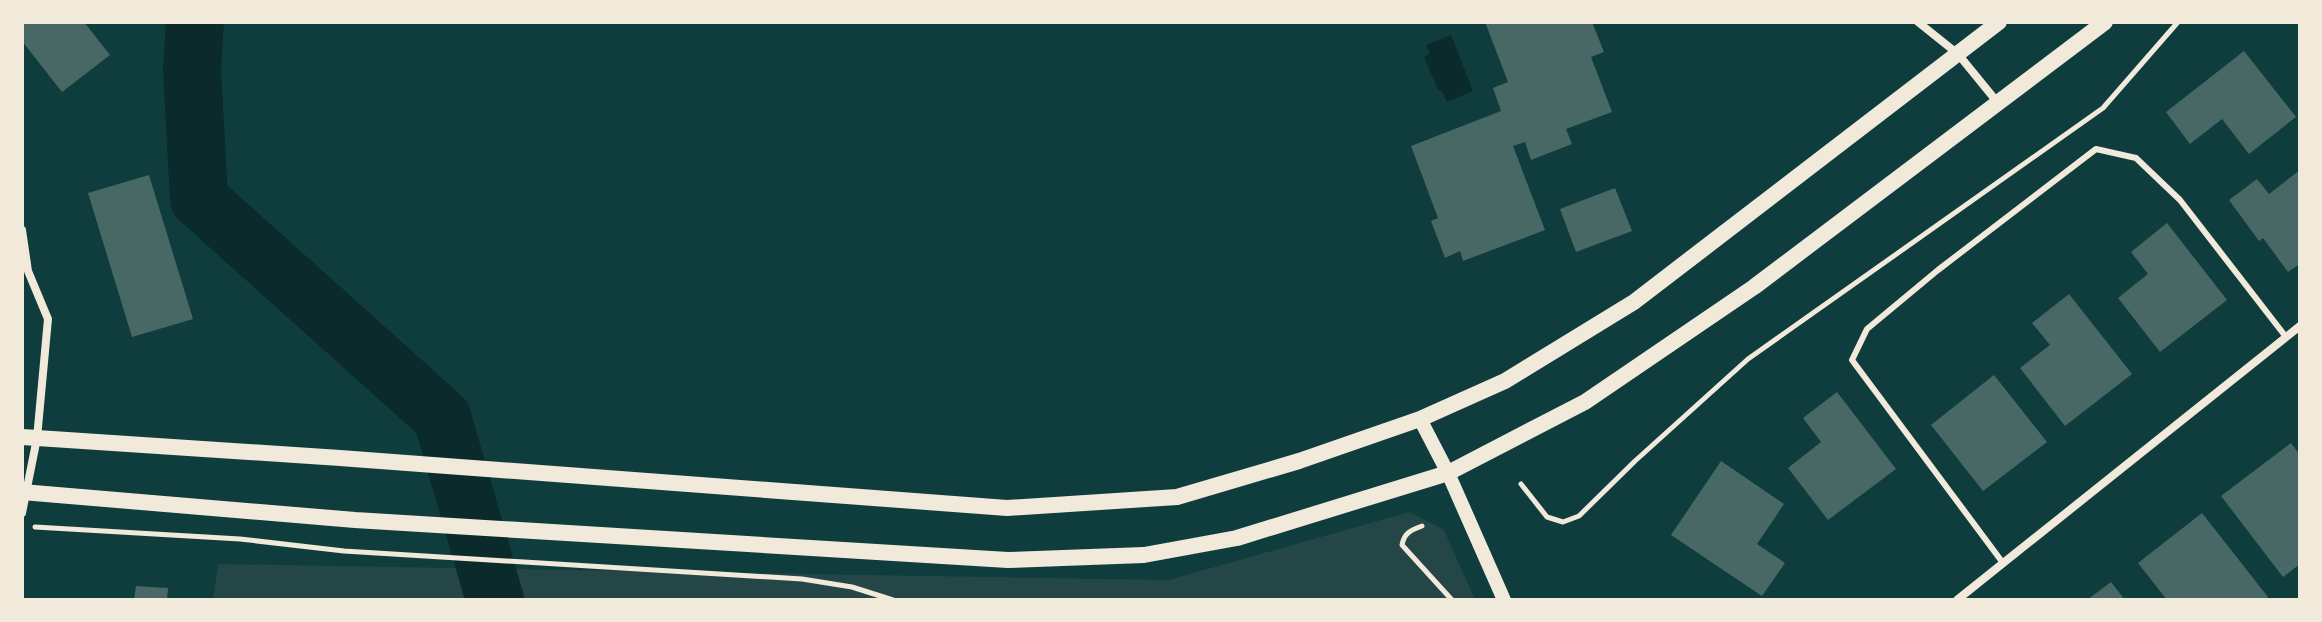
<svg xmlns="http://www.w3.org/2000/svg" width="2322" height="622" viewBox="0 0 2322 622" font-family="Manrope,sans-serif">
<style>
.green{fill:#244646}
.water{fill:#0a2a2b}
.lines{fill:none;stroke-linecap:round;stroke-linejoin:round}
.river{stroke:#0a2a2b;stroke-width:58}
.building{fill:#486865}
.path{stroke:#f1e9da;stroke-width:5}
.service{stroke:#f1e9da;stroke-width:6}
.minor{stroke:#f1e9da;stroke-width:8}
.tertiary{stroke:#f1e9da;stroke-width:14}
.secondary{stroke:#f1e9da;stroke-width:16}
</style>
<rect width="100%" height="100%" fill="#0f3d3e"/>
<path class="green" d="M1409,512L1444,530L1475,600H213L218,564L1169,580Z"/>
<path class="water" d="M1451,35L1473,91L1447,102L1442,91L1438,90L1424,57L1430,54L1426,45Z"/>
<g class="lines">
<path class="river" d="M195,22L192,69L199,199L442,417L495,600"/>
</g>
<path class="building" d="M22,22H84L110,55L62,92L22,41Z
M1485,22H1592L1604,52L1591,57L1612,112L1566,129L1572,144L1531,160L1525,142L1513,146L1545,230L1463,261L1460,251L1445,258L1431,221L1438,218L1411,146L1501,111L1493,88L1508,82Z
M2244,51L2296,117L2249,154L2222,119L2190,144L2166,112Z
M2300,170V264L2288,272L2263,238L2259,241L2229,200L2257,179L2269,194Z
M149,175L193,319L132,337L88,193Z
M1615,188L1632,231L1576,252L1560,209Z
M2167,223L2227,300L2160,352L2118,298L2148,274L2131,252Z
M2069,294L2132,374L2065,426L2020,368L2050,345L2032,323Z
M1994,375L2047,442L1983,491L1931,425Z
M1837,392L1896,469L1828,520L1788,468L1821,442L1803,418Z
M2291,443L2300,455V564L2283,577L2221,496Z
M1721,461L1784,504L1757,544L1785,563L1762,596L1671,535Z
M2202,513L2268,597L2264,600H2167L2138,563Z
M2111,582L2125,600H2087Z
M136,586L168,588L167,600H134Z"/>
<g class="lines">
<path class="path" d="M1521,484L1547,517L1563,522L1579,516L1635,461L1748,359L2103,108L2178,22
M1422,526C1411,530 1404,533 1402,545L1452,600
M35,527L240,539L344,551L802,579L852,587L893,600"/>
<path class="service" d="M2003,563L1852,360L1867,329L1938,270L2096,149L2136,158L2180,200L2286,337"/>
<path class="minor" d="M1918,22L1958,54L1998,103
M22,230L28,271L48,319L37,438L22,513
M1957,600L2300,326"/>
<path class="tertiary" d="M1420,419L1448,473L1504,600"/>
<path class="secondary" d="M22,437L340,458L1007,508L1177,497L1299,461L1420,419L1505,381L1634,302L1999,22
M22,492L355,520L1008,560L1144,555L1237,538L1448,473L1585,402L1754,287L2105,22"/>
</g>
<rect width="2322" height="622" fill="none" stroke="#f1e9da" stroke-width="48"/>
</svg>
